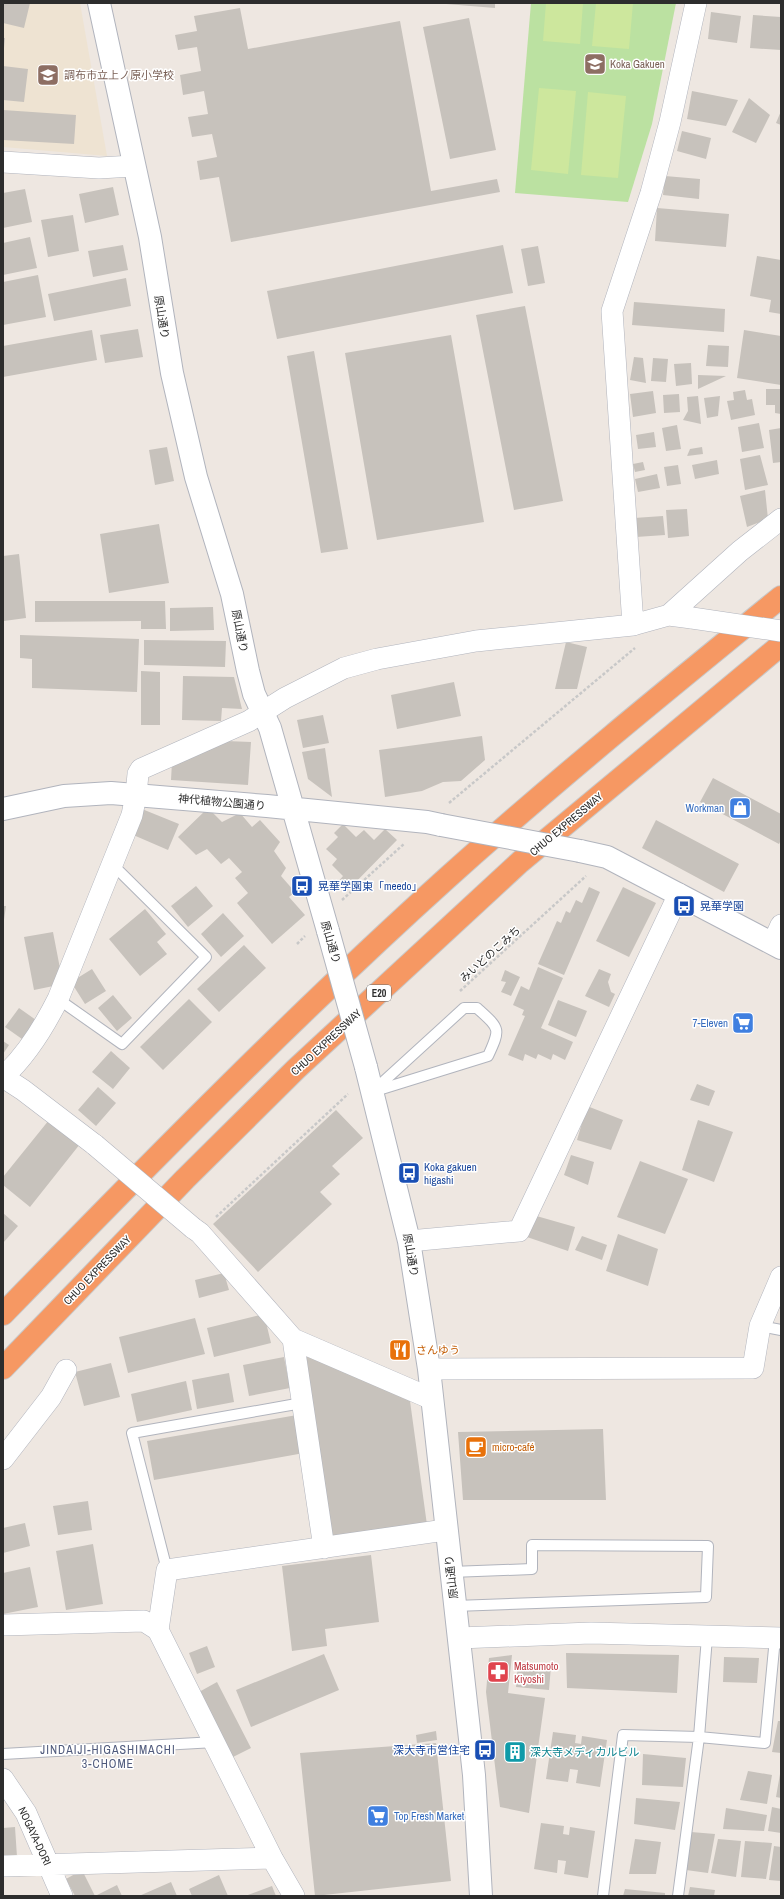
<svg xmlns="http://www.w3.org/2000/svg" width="784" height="1899" viewBox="0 0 784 1899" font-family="'Archivo Narrow','Noto Sans JP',sans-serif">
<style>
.education{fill:#eee3d2}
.green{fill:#bbe1a1}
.pitch{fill:#cde79d}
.building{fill:#c7c2bc}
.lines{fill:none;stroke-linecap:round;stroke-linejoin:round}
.lane-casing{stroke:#b1b4bd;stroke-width:12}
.street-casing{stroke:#b1b4bd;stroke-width:22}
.secondary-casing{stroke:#b1b4bd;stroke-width:24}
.highway-casing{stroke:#c8c8c8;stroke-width:24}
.path{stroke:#c8c8c8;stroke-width:2.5;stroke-dasharray:3 2;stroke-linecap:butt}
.lane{stroke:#fff;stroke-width:10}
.street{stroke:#fff;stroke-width:21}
.secondary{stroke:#fff;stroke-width:22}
.highway{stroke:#f69863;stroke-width:22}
.street-bridge-casing{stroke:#b1b4bd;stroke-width:22;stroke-linecap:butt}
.secondary-bridge-casing{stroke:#b1b4bd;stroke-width:24;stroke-linecap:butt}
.street-bridge{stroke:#fff;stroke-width:21}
.secondary-bridge{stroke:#fff;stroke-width:22}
.labels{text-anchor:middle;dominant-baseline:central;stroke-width:3;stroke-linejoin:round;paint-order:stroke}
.shield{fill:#fff;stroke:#6c6c6c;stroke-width:1}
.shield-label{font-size:10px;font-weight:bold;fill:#2d2d2d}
.education-label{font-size:11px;fill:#785e54;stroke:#fff;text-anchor:start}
.street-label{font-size:11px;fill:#2d2d2d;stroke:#fff}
.shop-label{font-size:11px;fill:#366cbe;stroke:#fff;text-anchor:end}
.transit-label{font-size:11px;fill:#164399;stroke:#fff;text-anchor:start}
.food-label{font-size:11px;fill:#c56008;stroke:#fff;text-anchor:start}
.health-label{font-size:11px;fill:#be3a42;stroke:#fff;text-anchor:start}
.culture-label{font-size:11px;fill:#0d838f;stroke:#fff;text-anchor:start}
.neighbourhood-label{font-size:12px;letter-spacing:1px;fill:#4f5a7c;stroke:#fff}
</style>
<rect width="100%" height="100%" fill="#eee7e1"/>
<path class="education" d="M3,3H80L107,156L3,147Z"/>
<path class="green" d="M531,3H676L652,124L628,202L515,193Z"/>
<path class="pitch" d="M546,3H583L580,44L543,41Z
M596,3H633L629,49L592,46Z
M539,88L576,91L568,174L531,170Z
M588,92L626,96L618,178L581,175Z"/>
<path class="building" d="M3,3H30L24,28L3,23Z
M434,3H495V8Z
M240,8L248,49L400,21L431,191L497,179L500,192L231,242L219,177L200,180L197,161L217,157L212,134L192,137L188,117L208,114L204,91L183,95L180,75L201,71L197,47L178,50L175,35L197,31L194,16Z
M711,12L741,16L737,43L708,39Z
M753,15L781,17V50L750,48Z
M469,18L496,150L450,159L423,27Z
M3,38H5L4,48H3Z
M3,66L28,69L24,102L3,100Z
M692,91L738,100L726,126L687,119Z
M749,98L770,115L756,143L732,132Z
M3,110L76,115L74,144L3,140Z
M781,111V125L776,123Z
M682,131L711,138L706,159L677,151Z
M665,176L700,179L699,199L663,195Z
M113,187L119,215L85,223L79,194Z
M25,189L32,222L3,228V193Z
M657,208L729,214L726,247L655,241Z
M73,215L79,251L48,257L41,220Z
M30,237L37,268L3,275V243Z
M123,245L128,270L93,277L88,251Z
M503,245L513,293L277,339L267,291Z
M538,246L545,283L528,286L521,249Z
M757,256L781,260V314L769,312L771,300L750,296Z
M38,275L46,317L3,325V282Z
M126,278L131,306L54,321L48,294Z
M634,302L725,309L724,332L632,325Z
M525,306L563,501L514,510L476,315Z
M138,329L143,357L105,363L100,335Z
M92,330L97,360L3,377V346Z
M744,330L781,336V385L737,378Z
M451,335L484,522L377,540L345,353Z
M708,345L729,346L728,367L706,366Z
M314,351L348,549L321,553L287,356Z
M634,357L643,358L646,383L630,380Z
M653,358L668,359L666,382L651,381Z
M691,363L692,384L676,386L674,364Z
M698,375L726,376L698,389Z
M766,389H781V414L775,413V405H766Z
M745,390L747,400L752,399L755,415L731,420L727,401L734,400L733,392Z
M653,391L656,413L633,417L630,394Z
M679,394L680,412L664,413L663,395Z
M698,396L701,424L683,420L688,411L687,397Z
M720,396L718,416L707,418L704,398Z
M759,423L764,448L742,452L738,427Z
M677,425L681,449L666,451L662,428Z
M781,428V462L773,463L769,430Z
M654,432L656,447L638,449L636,435Z
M167,447L174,481L155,485L149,450Z
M702,447L703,454L687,456L690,449Z
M760,455L768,485L745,490L740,459Z
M717,460L719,474L695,479L692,465Z
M643,462L645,470L635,472L633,464Z
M678,465L681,484L667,486L664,467Z
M657,474L660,488L638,492L635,479Z
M765,490L768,519L747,527L740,496Z
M687,509L689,536L668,538L666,510Z
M663,516L665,535L636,537L634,518Z
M159,524L169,583L109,593L100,534Z
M19,554L26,618L4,621L3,556Z
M35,601H165L166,629H141V621L35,622Z
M213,607L214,630L170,631V608Z
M20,635L139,639L137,692L32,688V659L20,658Z
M144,640L226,641L225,667L144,665Z
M566,642L587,647L577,689H555Z
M141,671L160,672V725H141Z
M183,676L234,677L242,709L222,708L221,721L182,720Z
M454,682L461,716L397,729L391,695Z
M323,715L329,743L303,748L297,720Z
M482,736L485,760L461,781L443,782L422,791L385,797L379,750Z
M226,741L251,742L248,785L171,780L172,762Z
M325,748L332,797L308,779L302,752Z
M713,778L781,814V840L779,844L700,802Z
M208,808L222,822L240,813L252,827L260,820L280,842L274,851L286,868L281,876L295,892L289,897L305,915L272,944L237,903L248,893L235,878L242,872L229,858L221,864L207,849L196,855L178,837Z
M142,809L179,824L168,850L131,834Z
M656,820L739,864L724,892L642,848Z
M343,824L356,837L364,830L374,840L385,829L397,840L346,892L337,883L343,876L332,865L337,859L326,849L338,837L334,833Z
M196,886L213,906L188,927L171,906Z
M589,887L600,892L564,975L538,964L557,921L561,923L566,911L570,913L576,900L582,903Z
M623,887L656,903L629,957L596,941Z
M3,906H6L4,920H3Z
M145,909L166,934L157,942L167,954L140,976L109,939Z
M223,913L244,936L221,957L201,934Z
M53,932L63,984L34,990L24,937Z
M244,945L266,968L219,1012L197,989Z
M538,967L563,978L541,1028L573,1042L565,1060L553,1054L551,1060L538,1054L536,1059L525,1054L523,1061L508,1055L525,1016L522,1015L524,1010L513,1005L521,986L529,990Z
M92,969L106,991L85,1004L71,982Z
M599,969L611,974L608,982L611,992L615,994L609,1007L585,996Z
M505,970L520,977L511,996L501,992L506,982L501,981Z
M113,995L132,1018L117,1031L98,1008Z
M189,999L212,1022L163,1070L140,1047Z
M558,1000L587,1011L576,1037L548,1025Z
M19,1008L36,1020L22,1039L5,1027Z
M3,1041L9,1045L3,1054Z
M111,1051L130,1068L113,1089L92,1072Z
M697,1084L715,1091L709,1106L690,1100Z
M98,1087L116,1103L96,1126L78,1110Z
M587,1106L623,1120L611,1150L577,1140Z
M336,1110L363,1138L332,1166L340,1174L320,1192L332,1204L258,1272L213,1224Z
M49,1120L80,1144L30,1207L3,1185V1177Z
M698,1120L733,1132L714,1182L682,1170Z
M571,1155L594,1162L588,1185L564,1175Z
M640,1161L688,1179L665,1234L617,1217Z
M3,1213L18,1226L3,1243Z
M533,1215L575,1227L568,1251L527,1237Z
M618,1234L658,1249L648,1286L606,1271Z
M582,1236L607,1245L602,1260L575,1250Z
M224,1273L229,1290L199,1298L195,1280Z
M264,1314L271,1343L214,1357L207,1328Z
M195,1318L205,1354L128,1373L119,1337Z
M303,1353L410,1401L427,1525L329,1539Z
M284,1357L290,1388L249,1396L243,1365Z
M111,1363L120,1397L84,1406L75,1372Z
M229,1373L234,1402L197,1409L192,1380Z
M186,1381L192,1410L137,1422L131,1394Z
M297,1415L304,1453L154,1480L147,1441Z
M603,1429L606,1500H463L458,1432Z
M88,1501L92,1530L58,1535L53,1506Z
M25,1523L30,1546L3,1553V1528Z
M93,1544L103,1604L66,1610L56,1551Z
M371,1555L379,1622L325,1629L327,1646L292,1651L282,1566Z
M30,1567L38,1607L3,1614V1573Z
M207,1646L215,1667L197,1674L189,1653Z
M566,1653L679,1655L677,1693L567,1688Z
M324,1654L339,1690L251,1727L236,1690Z
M512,1655L508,1693L545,1698L529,1813L500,1807L486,1692L489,1658Z
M724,1657L759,1658L757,1683L723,1682Z
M518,1663L551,1666L549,1690L516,1687Z
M217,1682L251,1748L233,1757L199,1692Z
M778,1721H781V1753L772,1752Z
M436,1731L437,1740L417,1743L416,1735Z
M553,1732L576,1735L575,1743L581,1744L582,1736L607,1740L600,1787L576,1783L578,1770L570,1769L568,1782L546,1779Z
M436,1743L451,1881L315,1896L300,1753Z
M643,1754L686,1758L683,1787L642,1785Z
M748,1771L772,1775L767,1804L740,1800Z
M780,1774H781V1798L776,1797Z
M636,1798L680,1802L675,1830L634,1824Z
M772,1807L781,1809V1833L768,1831Z
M726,1808L767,1815L764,1831L723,1829Z
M541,1823L564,1826L563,1834L569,1835L570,1827L595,1831L588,1878L564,1874L566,1861L558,1860L557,1873L534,1869Z
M15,1827L17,1857L3,1858V1828Z
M691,1832L715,1834L708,1873L686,1870Z
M635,1839L661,1842L656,1874H629Z
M718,1839L741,1841L736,1877L711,1873Z
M745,1841L772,1843L766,1879L741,1877Z
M774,1846L781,1847V1881L769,1880Z
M82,1870L95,1896L117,1885L122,1896H75L66,1879Z
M219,1875L228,1896H192L189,1889Z
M171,1882L177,1896H139Z
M272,1886L276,1896H245Z
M690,1887L715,1890L714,1896H688Z
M625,1889L665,1893V1896H623Z"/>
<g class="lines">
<g class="lane-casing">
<path id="lane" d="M58,999L122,1044L206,957L113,865
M464,1008H477C500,1029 501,1028 488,1056L372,1092Z
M760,1326L781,1330
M167,1570L132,1433L302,1403
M451,1572L532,1569V1545L708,1546L706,1597L455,1606
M3,1754L215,1742
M603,1896L623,1735L699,1737L765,1743L775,1638
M678,1896L699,1737L707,1637"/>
</g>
<g class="street-casing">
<path id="street" d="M3,162L99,168L133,166
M669,615L740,551L781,519
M633,625L612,311L651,193L670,122L696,3
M773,943L781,925
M3,1077C27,1055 44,1027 58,999L132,815L136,795L138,774L141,769L249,721L285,698L344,668L377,659L476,641L633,625L669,615L692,618
M3,1077L23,1090L95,1145
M193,1228L200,1233L293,1339L432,1399
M409,1241L519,1231L679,894
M293,1339L324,1548
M429,1369L753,1368L760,1326L781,1277
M3,1459L51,1397L66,1370
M3,1625L144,1621L158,1630
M459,1638L591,1633L781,1638
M3,1779L26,1813L62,1896
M3,1866L272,1858
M294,1896L272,1858L158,1630L167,1570L445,1530"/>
</g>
<g class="secondary-casing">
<path id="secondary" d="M99,3L150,237L172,373L196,477L232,594L248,671L254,694L270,728L328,931
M3,809L64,796L111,793L267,806L427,822L441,825
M580,851L607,857L781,948
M366,1067L409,1241L429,1369L474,1775L481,1896"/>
</g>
<g class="highway-casing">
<path id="highway" d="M3,1314C148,1165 293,1017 447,878C555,781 668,689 781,597
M3,1368L185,1179L296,1069L520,862L781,645"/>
</g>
<path class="path" d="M449,803L635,648
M342,900L405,843
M297,944L305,936
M460,991L586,876
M216,1217L348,1094"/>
<use href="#lane" class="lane"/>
<use href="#street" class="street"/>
<use href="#secondary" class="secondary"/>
<use href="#highway" class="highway"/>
<g class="street-bridge-casing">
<path id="street-bridge" d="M692,618L781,631
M95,1145L193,1228"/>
</g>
<g class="secondary-bridge-casing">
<path id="secondary-bridge" d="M441,825L580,851
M328,931L366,1067"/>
</g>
<use href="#street-bridge" class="street-bridge"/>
<use href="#secondary-bridge" class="secondary-bridge"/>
</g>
<defs>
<g id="school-square" transform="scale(1.15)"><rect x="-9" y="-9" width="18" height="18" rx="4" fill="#8d6e63" stroke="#fff"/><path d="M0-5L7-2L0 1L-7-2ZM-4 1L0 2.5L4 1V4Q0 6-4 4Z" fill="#fff"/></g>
<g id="shop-square" transform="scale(1.15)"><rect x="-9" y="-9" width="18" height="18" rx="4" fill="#3f7fe0" stroke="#fff"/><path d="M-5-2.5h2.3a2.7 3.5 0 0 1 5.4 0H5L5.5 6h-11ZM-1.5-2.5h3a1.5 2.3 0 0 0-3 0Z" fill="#fff"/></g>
<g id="bus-square" transform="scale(1.15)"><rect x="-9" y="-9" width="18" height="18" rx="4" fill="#1a4fb4" stroke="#fff"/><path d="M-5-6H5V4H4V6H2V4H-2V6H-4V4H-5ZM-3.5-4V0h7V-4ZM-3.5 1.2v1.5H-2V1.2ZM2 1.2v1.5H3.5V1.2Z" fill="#fff"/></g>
<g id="supermarket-square" transform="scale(1.15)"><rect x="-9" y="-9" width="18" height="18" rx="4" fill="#3f7fe0" stroke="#fff"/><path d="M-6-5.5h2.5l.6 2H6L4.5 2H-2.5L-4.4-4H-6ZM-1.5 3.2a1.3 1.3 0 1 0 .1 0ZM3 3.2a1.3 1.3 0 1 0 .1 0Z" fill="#fff"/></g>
<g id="restaurant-square" transform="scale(1.15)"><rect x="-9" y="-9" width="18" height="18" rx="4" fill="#e8710a" stroke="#fff"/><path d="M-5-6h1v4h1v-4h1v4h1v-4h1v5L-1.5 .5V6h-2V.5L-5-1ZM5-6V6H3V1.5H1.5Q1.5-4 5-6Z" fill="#fff"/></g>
<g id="cafe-square" transform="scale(1.15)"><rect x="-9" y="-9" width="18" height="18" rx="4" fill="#e8710a" stroke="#fff"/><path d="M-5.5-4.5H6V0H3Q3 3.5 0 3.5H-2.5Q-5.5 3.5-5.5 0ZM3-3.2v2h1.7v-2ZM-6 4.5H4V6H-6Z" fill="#fff"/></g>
<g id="pharmacy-square" transform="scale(1.15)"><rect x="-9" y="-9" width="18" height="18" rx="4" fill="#e0444e" stroke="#fff"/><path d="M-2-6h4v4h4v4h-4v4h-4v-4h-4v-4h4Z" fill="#fff"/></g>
<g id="building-square" transform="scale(1.15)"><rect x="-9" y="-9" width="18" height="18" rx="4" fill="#0f9aa8" stroke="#fff"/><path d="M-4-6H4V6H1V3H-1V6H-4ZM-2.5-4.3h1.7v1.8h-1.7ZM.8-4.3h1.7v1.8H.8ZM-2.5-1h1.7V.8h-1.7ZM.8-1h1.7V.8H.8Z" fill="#fff"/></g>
</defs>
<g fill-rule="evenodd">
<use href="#school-square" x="595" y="64"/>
<use href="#school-square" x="48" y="75"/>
<use href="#shop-square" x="740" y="808"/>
<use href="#bus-square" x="302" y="886"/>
<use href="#bus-square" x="684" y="906"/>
<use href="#supermarket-square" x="743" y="1023"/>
<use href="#bus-square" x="409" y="1173"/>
<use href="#restaurant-square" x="400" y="1350"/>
<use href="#cafe-square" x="476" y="1447"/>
<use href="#pharmacy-square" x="498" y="1672"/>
<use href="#bus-square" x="485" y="1750"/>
<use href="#building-square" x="515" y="1752"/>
<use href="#supermarket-square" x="378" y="1816"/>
</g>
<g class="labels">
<rect class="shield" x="367" y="985" width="24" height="16" rx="3"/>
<g class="shield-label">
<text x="379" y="993">E20</text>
</g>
<g class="education-label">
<text x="610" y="64">Koka Gakuen</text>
<text x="64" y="75">調布市立上ノ原小学校</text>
</g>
<g class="street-label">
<text transform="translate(162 317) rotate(81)">原山通り</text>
<text transform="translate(240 631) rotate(79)">原山通り</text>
<text transform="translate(222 802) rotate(5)">神代植物公園通り</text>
<text transform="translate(566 824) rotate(-40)">CHUO EXPRESSWAY</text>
<text transform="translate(331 942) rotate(74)">原山通り</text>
<text transform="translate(490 954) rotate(-42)">みいどのこみち</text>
<text transform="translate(326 1042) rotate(-43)">CHUO EXPRESSWAY</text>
<text transform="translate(411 1255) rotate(80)">原山通り</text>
<text transform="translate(97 1270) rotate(-46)">CHUO EXPRESSWAY</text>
<text transform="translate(451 1577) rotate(-97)">原山通り</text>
<text transform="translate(35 1836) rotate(65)">NOGAYA-DORI</text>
</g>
<g class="shop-label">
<text x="724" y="808">Workman</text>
<text x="728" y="1023">7-Eleven</text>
<text x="394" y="1816" text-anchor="start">Top Fresh Market</text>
</g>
<g class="transit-label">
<text x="318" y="886">晃華学園東「meedo」</text>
<text x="700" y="906">晃華学園</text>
<text x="424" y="1167">Koka gakuen<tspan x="424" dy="13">higashi</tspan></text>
<text x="470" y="1750" text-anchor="end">深大寺市営住宅</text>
</g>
<g class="food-label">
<text x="416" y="1350">さんゆう</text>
<text x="492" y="1447">micro-café</text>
</g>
<g class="health-label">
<text x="514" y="1666">Matsumoto<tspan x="514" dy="13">Kiyoshi</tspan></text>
</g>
<g class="culture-label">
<text x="530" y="1752">深大寺メディカルビル</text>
</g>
<g class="neighbourhood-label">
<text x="108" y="1750">JINDAIJI-HIGASHIMACHI<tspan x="108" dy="14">3-CHOME</tspan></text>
</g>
</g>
<rect width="784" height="1899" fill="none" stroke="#2d2d2d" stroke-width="8"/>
</svg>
